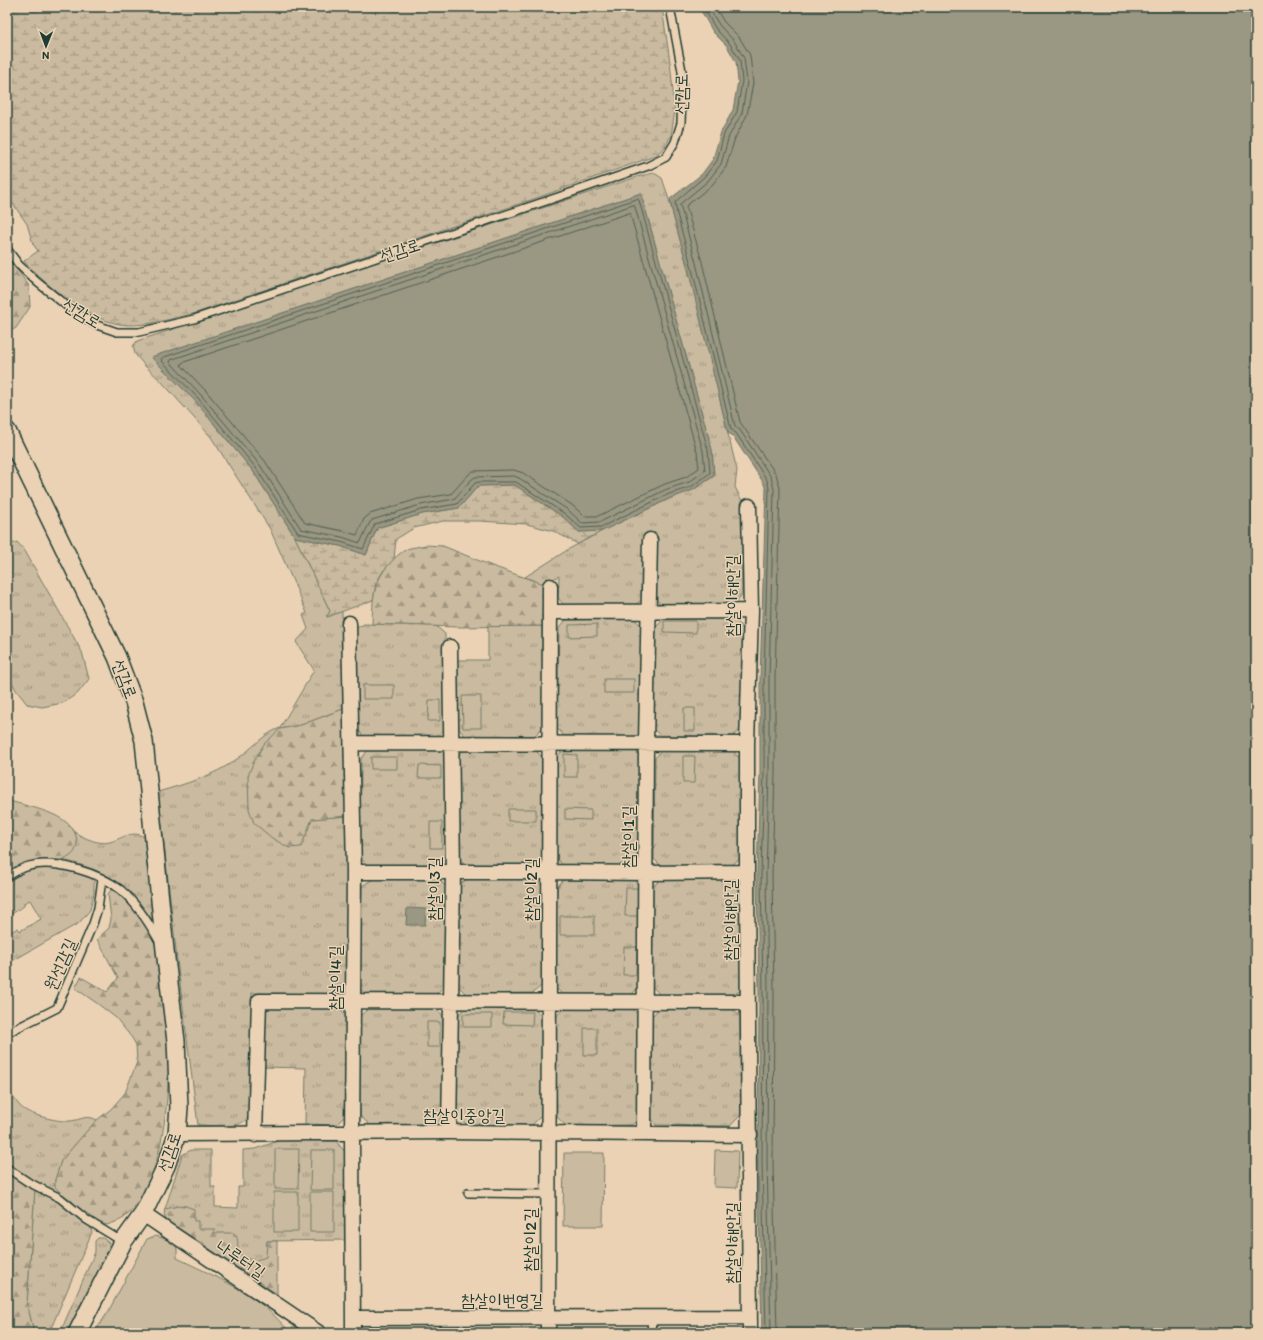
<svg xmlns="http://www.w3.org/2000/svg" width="1263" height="1340" viewBox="0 0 1263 1340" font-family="Itim,'Poor Story',sans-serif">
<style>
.grass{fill:url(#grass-tufts);stroke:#747c6a}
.forest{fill:url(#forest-firs);stroke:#747c6a}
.wetland{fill:url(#wetland-marsh);stroke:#747c6a}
.green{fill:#caba9f;stroke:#747c6a}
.water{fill:#9a9782;stroke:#697363}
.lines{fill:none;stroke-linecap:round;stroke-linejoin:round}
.shore{stroke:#506153;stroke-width:1}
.service-casing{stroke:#1f3d34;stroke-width:10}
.minor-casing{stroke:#1f3d34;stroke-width:17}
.tertiary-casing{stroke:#1f3d34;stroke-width:20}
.service{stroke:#ecd2b4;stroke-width:7}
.minor{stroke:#ecd2b4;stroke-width:14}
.tertiary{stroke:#ecd2b4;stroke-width:17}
.labels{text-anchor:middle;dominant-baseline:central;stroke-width:3;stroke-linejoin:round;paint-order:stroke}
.street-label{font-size:17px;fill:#1f3d34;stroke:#ecd2b4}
</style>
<defs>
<pattern id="grass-tufts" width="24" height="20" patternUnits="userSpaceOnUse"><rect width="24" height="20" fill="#caba9f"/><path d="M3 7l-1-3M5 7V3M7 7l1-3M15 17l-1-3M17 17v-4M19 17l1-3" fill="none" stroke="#a39882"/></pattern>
<pattern id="forest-firs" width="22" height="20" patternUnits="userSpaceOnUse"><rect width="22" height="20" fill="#caba9f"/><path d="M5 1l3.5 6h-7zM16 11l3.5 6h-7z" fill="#a39882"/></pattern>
<pattern id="wetland-marsh" width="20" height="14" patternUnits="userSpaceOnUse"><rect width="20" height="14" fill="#caba9f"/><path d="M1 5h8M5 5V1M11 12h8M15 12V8" fill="none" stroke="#a39882"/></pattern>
</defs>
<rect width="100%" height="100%" fill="#ecd2b4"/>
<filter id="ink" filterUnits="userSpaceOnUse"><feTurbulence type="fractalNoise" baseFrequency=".025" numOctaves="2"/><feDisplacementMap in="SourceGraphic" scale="8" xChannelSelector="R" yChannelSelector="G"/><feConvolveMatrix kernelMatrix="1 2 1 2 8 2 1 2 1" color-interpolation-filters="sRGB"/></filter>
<g filter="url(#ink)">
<path class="grass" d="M654,173L662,178C669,197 673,216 679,236C701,313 717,392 737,470L735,487L742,501V594L735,604L662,605L655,599L656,532L643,538L644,598L635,605L565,606L558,598L559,576L543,584L525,577L569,549L602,531L671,498L693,490L714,476L712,450L641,193L152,357L195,401L253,471L295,537L330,611L327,617L342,611L343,709L301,725L280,729L301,847L312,819L347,816L348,941L346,985L343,991L339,994L252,993L250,1068L252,1114C240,1131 216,1125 198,1125L178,968L158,792C185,784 214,776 237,759C252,749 263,734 280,728L314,670L296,642L308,629L303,615L307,613L270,529L211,437L161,381L145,366L135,354L133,346L137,341L640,176Z
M17,542L25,551L82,652L89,679L78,693L63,703L42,707L27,704L16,690L7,673L9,625L7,595V549L9,545Z
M634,619L643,627L642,730L635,738L565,737L557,728L559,628L566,620Z
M664,619H735L743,629L741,729L733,736H661L653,729L655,628Z
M364,624L436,626L445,634V729L436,737H364L357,728L355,629Z
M488,626H542L543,727L534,736L466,737L458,728L457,660H488Z
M440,748L447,758L448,857L439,866L368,865L360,858L361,759L369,749Z
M465,748L534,749L544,759L543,858L534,865L468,866L458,858L456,758Z
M564,749H634L642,758L641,858L632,866L563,865L555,858L556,758Z
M663,749L733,751L742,761L740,858L731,866L662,867L654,859L655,758Z
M74,832C84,838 99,845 110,842C123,838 133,829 146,838L155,924C127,884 111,872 63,860C75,853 78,845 74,832Z
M51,867L81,874L94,880V893L90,910L79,923L7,964V934L18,928L20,931L41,919L30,900L24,903V906L7,917V881C23,871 33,869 51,867Z
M664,877L731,878L740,885L741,990L730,997H662L652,986L653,886Z
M438,878L446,887L445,985L436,994L367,995L359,988L362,886L373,879Z
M469,878H535L542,886V985L533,993L466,994L456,984L459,885Z
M633,879L641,888L640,986L631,995L564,996L554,986L557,887L563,880Z
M338,1006L347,1017L346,1115L336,1125L305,1124L306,1068L261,1067V1017L270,1007Z
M466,1007L534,1008L542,1017L541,1116L532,1125H467L457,1115V1017Z
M661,1007L731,1008L740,1016L741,1115L730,1126L656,1125L650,1116L652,1016Z
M369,1008H436L443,1016V1117L435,1124L370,1125L360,1116V1016Z
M564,1008H632L640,1017V1117L632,1125L566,1126L557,1117L555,1018Z
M7,1089C12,1094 15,1101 20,1106C28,1115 58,1122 70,1121C82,1120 86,1114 97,1120L61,1161L55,1180V1187L62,1194L33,1180L7,1163Z
M281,1140L336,1141L345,1152V1240L267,1241L266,1287L172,1224C165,1220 164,1217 165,1209L182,1155L191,1150H211V1187H215V1207L238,1208V1187H243V1150L255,1149Z
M35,1189L63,1205L90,1226L92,1232L49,1333H34L27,1303Z
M98,1238H103L109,1243V1250L67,1333H60L95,1252V1241Z"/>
<path class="forest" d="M7,256L29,286L30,307L16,328L7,333Z
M425,545L443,546L492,566L543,584L542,626L457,627L372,624C373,598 372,584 390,563C394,558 401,552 407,549C412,547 419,547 425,545Z
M343,709L347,816L312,819L301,847L289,848L272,838L254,823L249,809L248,776L253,763L264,744L280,729L301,725Z
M7,799L13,802C34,808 76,815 77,842C77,851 73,855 65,859C59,861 51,859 44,860C31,861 18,866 7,873Z
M112,889C128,900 153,931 160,950C163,960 163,984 165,995C166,1010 169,1026 169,1041C169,1091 166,1184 124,1218C119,1221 113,1223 107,1225L97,1222L76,1207L71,1200L62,1194L55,1187V1180L61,1161L85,1133L97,1120L111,1109L125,1093L137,1062L136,1045L132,1038L116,1018L98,1004L75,988L81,977L107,992L118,978L97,939L109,928L111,919L108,894Z
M7,1172L35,1189L27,1303L34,1333H7Z
M183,1205L194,1209V1221H198V1229H214V1233H234C239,1239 237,1240 238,1248C240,1262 256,1261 266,1257L267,1241H277V1294L166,1220L164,1215L165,1209Z"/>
<path class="wetland" d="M7,7H662L670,62L675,111L671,135L665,147L655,156L528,201L193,314C172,318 149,326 127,325C91,323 47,287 24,261L38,251L33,244L27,224L7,195Z
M515,485L563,517L579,532L602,531L578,544L553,531L527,524L480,521H443L414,528L396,539L394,559L383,571L376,583L373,600L327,617L330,611L295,537L340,546L366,555L377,528L422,514L459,508L478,486Z"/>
<path class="green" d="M664,621H696V633L664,632Z
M597,624V636L569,637V625Z
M604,679H634V693H604Z
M363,685H394V699H363Z
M462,696H481V728H463Z
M429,700H440V721H428Z
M684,708H695V731H684Z
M564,754L577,755V777H564Z
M683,756H695L694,783H683Z
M371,757H397V769H371Z
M419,765L441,766V778H418Z
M508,809H536V821H508Z
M565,809L591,810V820L565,819Z
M430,822H442V848H430Z
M626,888H639L638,916H625Z
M560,916H594V935H560Z
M624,947H637L636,975H623Z
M504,1012H533L532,1025L503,1024Z
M463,1014H492V1027H463Z
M427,1022H440V1047H427Z
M584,1028H597V1055H584Z
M275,1149H299L298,1189H275Z
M311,1150H334V1190H310Z
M715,1150L738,1151L737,1188L714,1187Z
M564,1153H604L603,1226H563Z
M274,1192H298V1232H274Z
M310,1192H334V1232H310Z
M156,1236L174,1242L177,1249V1258C204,1271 232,1283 257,1301C269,1310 280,1321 291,1333H94L108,1312L147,1239Z
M446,1329L535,1330L537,1333H446Z"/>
<path class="water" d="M699,7H1256V1333H762L758,1163L759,992L757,875L760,772V679L766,489L763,482L732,435L728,433L687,265L673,215L670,199L702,174L713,159L721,132L733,110L738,81L736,62L727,46L713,32Z
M641,193L712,450L714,476L693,490L671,498L602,531L579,532L563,517L515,485L478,486L459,508L422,514L377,528L366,555L340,546L295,537L253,471L195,401L151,357Z
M407,908L426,909L425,925H406Z"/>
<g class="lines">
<path class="shore" d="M703,7L716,29L730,44L740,60L742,81L737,112L724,134L717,161L704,177L675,202L677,214L691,265L731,429L736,433L767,480L769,489L764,679V772L761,875L763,992L762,1163L766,1333
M708,7L720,26L734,41L744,58L747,82L742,113L729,136L721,164L708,181L680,204L696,263L735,426L740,430L771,477L774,489L769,679V772L766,875L768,992L767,1163L771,1333
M715,7L724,22L739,37L750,55L753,83L747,115L735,138L726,167L712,185L686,206L702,262L740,422L776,474L780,488L775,679V772L772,875L774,992L773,1163L777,1333
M637,199L639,200L708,450L710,473L691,487L669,494L601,527L581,528L565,514L516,482H479L475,483L457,504L421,510L375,524L363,549L341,542L298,533L256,468L198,398L161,360L162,358Z
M634,205L635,207L703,451L705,471L689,482L667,489L600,522L582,523L568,510L519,478L514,476L475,477L471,480L454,499L420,505L372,520L369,524L360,543L342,537L301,529L260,465L201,395L170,362L171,360Z
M630,213L697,452L699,468L686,477L665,484L598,516H584L572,505L523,473L514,470L473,471L467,476L451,494L418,499L370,514L364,519L357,535L343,531L305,523L265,461L206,391L181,365L182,363Z"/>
<g class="service-casing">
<path id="service" d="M7,249L19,265L37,282L68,307L94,324L117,332H139L194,319L567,194L648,166L666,157L675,142L681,123L682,96V71L670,7
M7,877C13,873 21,868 29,866C55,859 100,873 121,890C137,904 149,923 159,941
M7,1033L57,1008L93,924L98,908L102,879
M7,1168L28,1182L60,1198L87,1220L123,1242
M468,1193L548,1194
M651,1333L652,1318"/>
</g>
<g class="minor-casing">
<path id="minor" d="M749,506L751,611L747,744V872L750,1333
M550,612L751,611
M349,623L354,872L352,1134L353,1333
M353,743L747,744
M354,872H549L646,873L747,872
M449,1132L453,873L450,647
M177,1134L449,1132L750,1135
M644,1134L646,743L650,540
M255,1135L259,1001L748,1002
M143,1214L319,1333
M353,1318L750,1317
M548,1333L550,586"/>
</g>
<g class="tertiary-casing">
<path id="tertiary" d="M7,431L117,657L134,702L144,741L165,950L176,1041L179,1107L177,1134L166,1166L143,1214L123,1242L77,1333"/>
</g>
<use href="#service" class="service"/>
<use href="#minor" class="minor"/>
<use href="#tertiary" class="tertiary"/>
</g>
</g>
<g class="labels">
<g class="street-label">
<text transform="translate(681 94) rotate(-89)">선감로</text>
<text transform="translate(400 250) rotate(-18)">선감로</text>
<text transform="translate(82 313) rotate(31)">선감로</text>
<text transform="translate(732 596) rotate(-90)">참살이해안길</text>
<text transform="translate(125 679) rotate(69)">선감로</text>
<text transform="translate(628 837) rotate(-90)">참살이1길</text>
<text transform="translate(434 889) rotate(-90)">참살이3길</text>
<text transform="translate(531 890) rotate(-90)">참살이2길</text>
<text transform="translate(730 920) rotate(-90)">참살이해안길</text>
<text transform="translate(60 964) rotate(-66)">원선감길</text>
<text transform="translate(335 978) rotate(-90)">참살이4길</text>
<text x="464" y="1115">참살이중앙길</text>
<text transform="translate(169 1152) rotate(-72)">선감로</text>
<text transform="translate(530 1240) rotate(-90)">참살이2길</text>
<text transform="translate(732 1243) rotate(-90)">참살이해안길</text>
<text transform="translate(241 1259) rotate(34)">나루터길</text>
<text x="502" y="1300">참살이번영길</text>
</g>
</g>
<rect width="1263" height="1340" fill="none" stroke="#ecd2b4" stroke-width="24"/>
<rect x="12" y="12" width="1239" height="1316" fill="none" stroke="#1f3d34" stroke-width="1.5" filter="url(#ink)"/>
<g transform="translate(46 46) rotate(181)" stroke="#ecd2b4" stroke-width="3" paint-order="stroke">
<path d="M0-3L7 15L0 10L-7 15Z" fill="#1f3d34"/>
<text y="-6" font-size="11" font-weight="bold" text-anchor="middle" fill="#1f3d34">N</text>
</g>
</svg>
